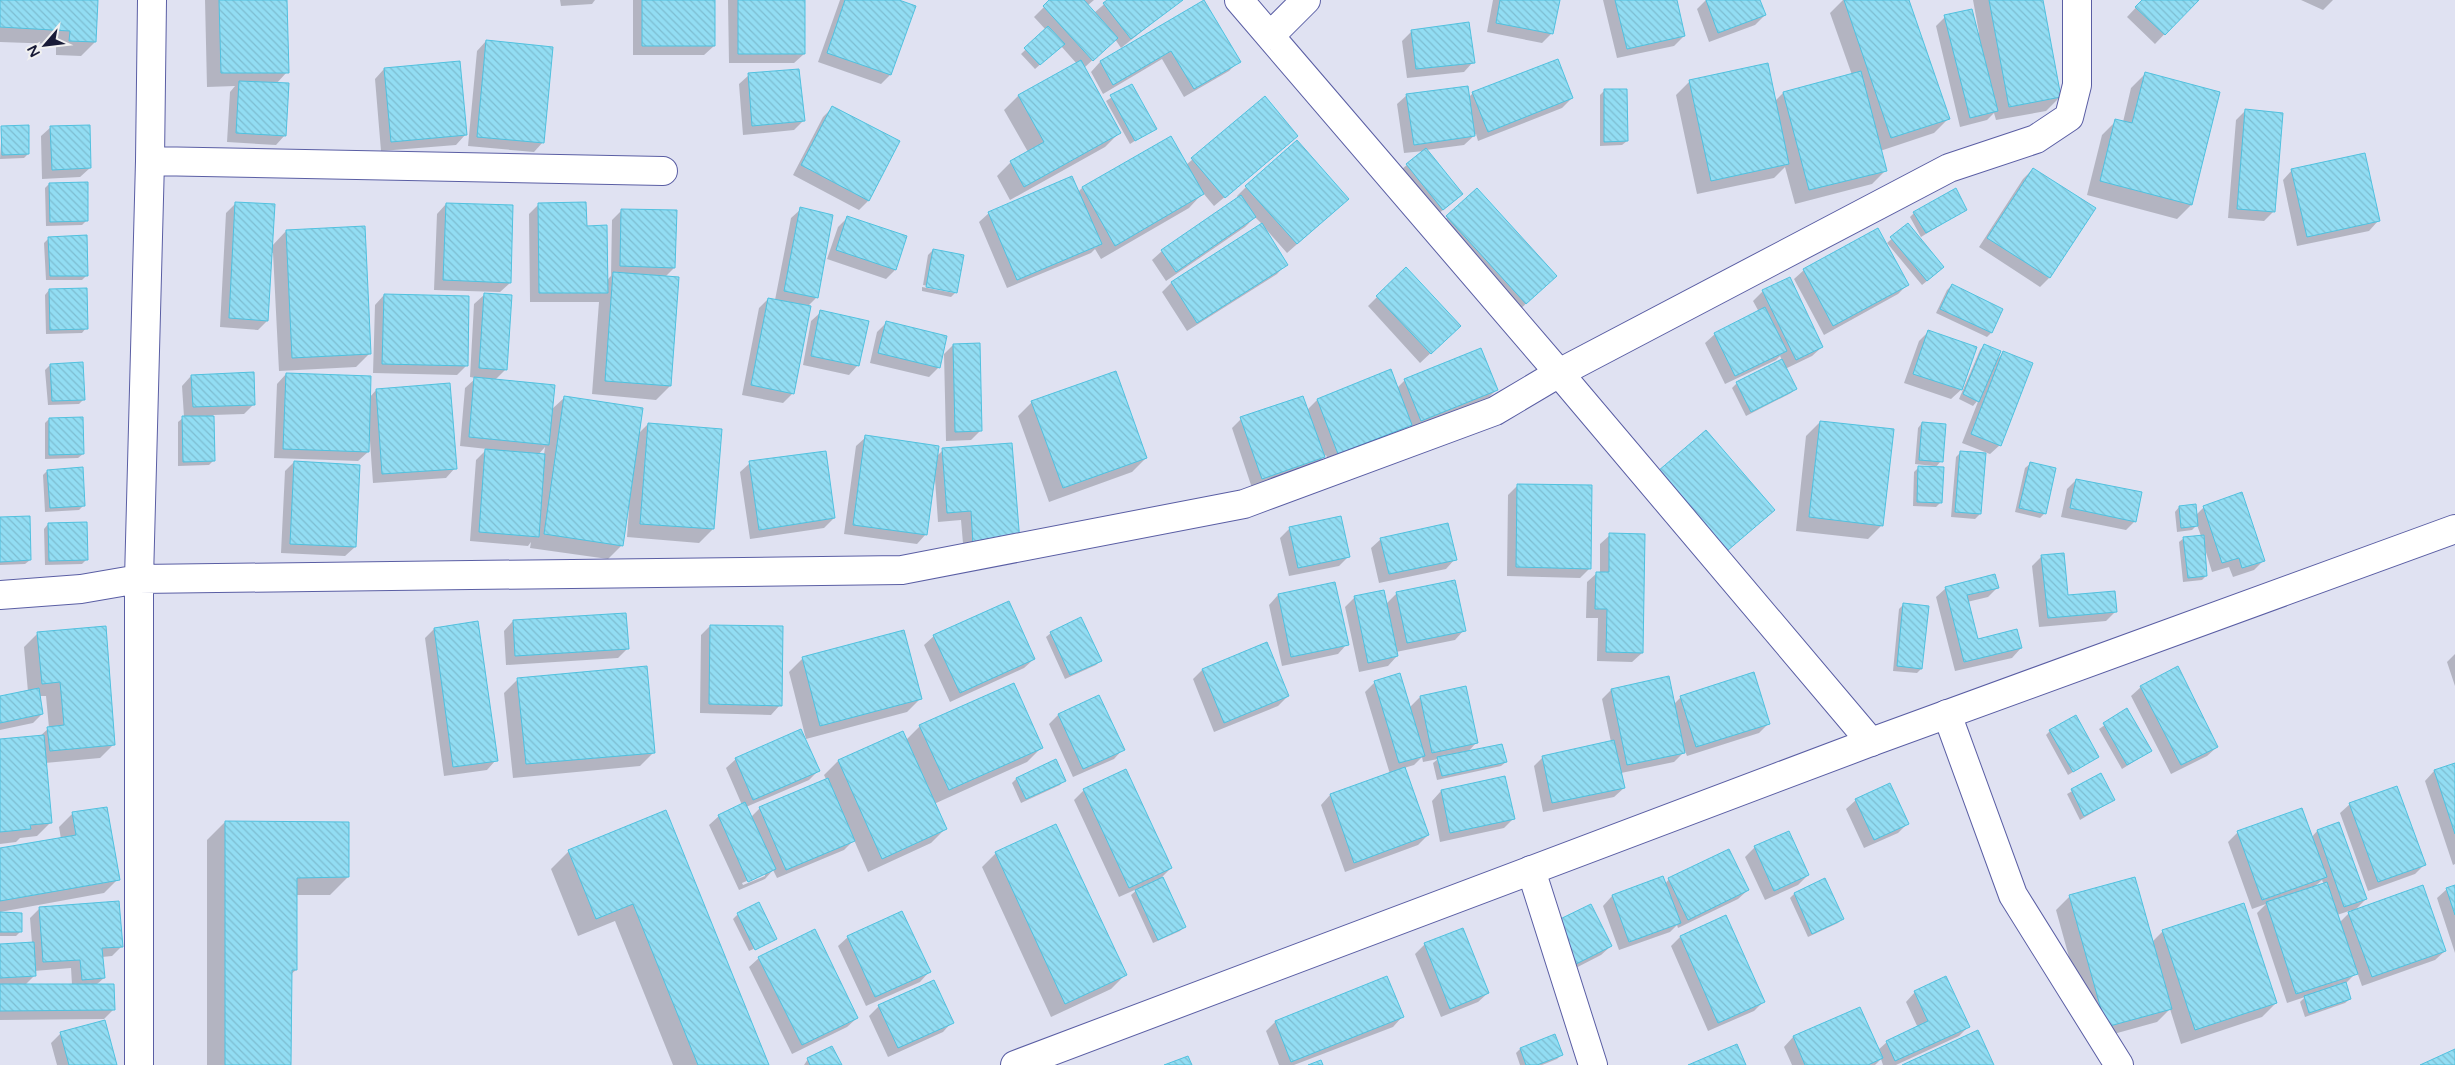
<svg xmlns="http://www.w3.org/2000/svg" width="2455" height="1065" viewBox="0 0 2455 1065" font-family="'Varela Round',sans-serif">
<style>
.shadow{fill:#0003;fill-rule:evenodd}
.building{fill:url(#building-back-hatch);stroke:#51c1df}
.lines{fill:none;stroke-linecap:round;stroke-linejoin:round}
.minor-casing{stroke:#5a5ea4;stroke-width:30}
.tertiary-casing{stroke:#5a5ea4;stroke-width:30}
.minor{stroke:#fff;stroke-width:28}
.tertiary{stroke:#fff;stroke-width:28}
</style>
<defs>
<pattern id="building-back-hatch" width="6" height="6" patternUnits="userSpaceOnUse" patternTransform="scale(1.25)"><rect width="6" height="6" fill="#92ddf3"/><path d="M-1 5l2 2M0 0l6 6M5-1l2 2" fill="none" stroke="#7dbdd1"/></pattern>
</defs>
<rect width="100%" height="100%" fill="#e0e2f2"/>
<path class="shadow" d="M0,0H96L95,42L81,56L56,55V44L0,42Z
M205,0H286L287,72L276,84L285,135L276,145L227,142L230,92L235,86L207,87Z
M560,0H595L592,4L561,6Z
M633,0H714V46L704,55H633Z
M728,0H804V54L794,63H729Z
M840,0H895L890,75L881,84L818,62Z
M1051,0H1094L1087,6L1094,13L1109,0H1181L1121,48L1115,39L1084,68L1119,133L1105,147L1010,200L997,176L1011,162L1028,152L1004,110L1018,96L1077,64L1061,46L1035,69L1021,54L1046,30L1034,17Z
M1493,0H1558L1552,33L1542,43L1487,32Z
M1603,0H1676L1684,36L1674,46L1617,58Z
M1706,0H1759L1765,15L1755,25L1709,42L1697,9Z
M1843,0H1908L1948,119L1934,133L1880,151L1886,170L1872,184L1795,204L1785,167L1774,178L1697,194L1676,95L1690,81L1775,101L1783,93L1852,75L1830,13Z
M1973,0H2041L2060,97L2046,111L1996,120L1994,113L1987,120L1960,127L1936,26L1945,17L1979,33Z
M2143,0H2197L2155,44L2127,17Z
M2301,0H2333L2323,10Z
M1204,2L1239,61L1229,71L1184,97L1162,59L1103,94L1091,72L1100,62Z
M1412,31L1473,62L1464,72L1407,78L1402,41Z
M486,41L543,142L534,152L468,146L477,51Z
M384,69L465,135L456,145L381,151L375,79Z
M2145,74L2191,205L2177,219L2087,195L2102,135L2116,121L2123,122L2131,88Z
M749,75L803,121L794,130L743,135L739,84Z
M1131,85L1155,128L1130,144L1106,101Z
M1604,91L1627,141L1622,145L1600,146V95Z
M1473,93L1572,98L1562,108L1478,141L1476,134L1464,145L1426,150L1457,199L1438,214L1402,169L1424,151L1404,153L1397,104L1407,95L1469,97Z
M1265,98L1287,145L1214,206L1203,193L1189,208L1101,259L1095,249L1091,253L1007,288L979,222L989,213L1078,192L1082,188L1186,165Z
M833,107L898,142L868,201L859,210L793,175L823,117Z
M2245,111L2273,212L2264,221L2228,218L2236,120Z
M51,127L90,168L80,177L42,179L41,136Z
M2,128L28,154L24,158L0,159Z
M2033,169L2049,278L2040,287L1979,247L2023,179Z
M2292,170L2378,221L2369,231L2297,246L2283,180Z
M49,184L87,220L82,225L46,226L45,188Z
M1246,187L1338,208L1287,253L1265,228L1286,264L1277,274L1187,331L1162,292L1172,282L1262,224L1255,217L1245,227L1166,281L1152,260L1162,251L1238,198L1237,196Z
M1477,190L1545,286L1516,313L1437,227Z
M236,203L271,247L286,231L370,353L356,367L279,371L273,253H271L267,321L258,330L220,327L226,213Z
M446,204L510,283L500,292L434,290L437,214Z
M539,204L585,227L606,281L611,276L612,220L622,210L674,268L665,277L670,386L656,400L592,394L599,302H530L529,214Z
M801,209L816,298L807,307L793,393L783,403L742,395L759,308L768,299L775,300L791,218Z
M1966,209L1921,237L1910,217L1914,213Z
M848,217L895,270L886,279L827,259L838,227Z
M1907,225L1938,272L1922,285L1887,243Z
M49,238L87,275L82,280H46L44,243Z
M933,250L956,292L951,297L922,291V287L954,293V291L923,285L928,255Z
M1804,270L1907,285L1898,294L1824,335L1794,279Z
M1952,285L2002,310L1991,333L1987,337L1936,313L1947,290Z
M49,290L86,328L82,333L46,334L45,295Z
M1763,291L1822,347L1812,356L1785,369L1795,389L1791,393L1746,416L1732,388L1737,383L1782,360L1780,356L1776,360L1725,384L1705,343L1715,334L1759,312L1753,301Z
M384,295L466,366L457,375L373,373L375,305Z
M484,295L506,369L495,380L551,410L565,397L638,434L648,424L713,529L699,543L627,537L629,509L627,508L622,545L608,559L530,548L531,542L528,546L470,541L476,460L487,449L460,446L465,388L476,378L470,377L474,304ZM545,447L544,455H538Z
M1377,297L1450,335L1420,363L1368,306Z
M821,312L858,365L849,375L803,365L811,321Z
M887,322L939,367L929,377L870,363L877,332Z
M1928,332L1963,388L1951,399L1904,383L1919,341Z
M953,345L980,431L971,440L946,441L944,354Z
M1984,345L1995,361L2004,352L2000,445L1990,454L1962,443L1979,399L1973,406L1959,399L1980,350Z
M1481,350L1497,389L1487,399L1411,430L1409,426L1401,434L1329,462L1326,455L1314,466L1252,488L1232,428L1241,419L1307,410L1317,400L1397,388L1404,381Z
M50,365L84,399L79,404L48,405L45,370Z
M286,374L370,397L376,390L455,468L446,478L373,483L370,441H368V452L358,461L274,458L277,384Z
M191,376L254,404L244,414L213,415V461L209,465L178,466V422L184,417L182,386Z
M1032,402L1146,458L1132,472L1049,502L1018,416Z
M49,419L83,454L78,458L45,459V423Z
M1820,422L1882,525L1868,539L1796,531L1806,436Z
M1922,423L1941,461L1935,468L1941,502L1936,507L1913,506L1914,472L1919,467L1934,468V466L1915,464L1918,428Z
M866,437L937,456L943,450L1019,541L964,555L961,520L938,522L935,479L926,534L917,544L844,534L856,446Z
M1960,453L1985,455L1980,514L1975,519L1951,517L1956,457Z
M294,462L355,547L345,556L281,553L285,471Z
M750,463L834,518L824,528L750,539L740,472Z
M2030,464L2045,513L2040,518L2015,512L2025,468Z
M47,471L84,505L79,510L45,512L43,475Z
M2076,480L2135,521L2126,530L2061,517L2067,489Z
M1518,485L1590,568L1580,578L1507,576L1508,495Z
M2179,507L2196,515L2204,507L2263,561L2254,570L2233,577L2229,567L2212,572L2205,549L2206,576L2202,580L2183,582L2179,542L2184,538L2201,536L2197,525L2192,530L2177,532L2175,512Z
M0,518L30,560L25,564L0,565Z
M48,524L86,560L82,564L45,565L44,529Z
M1290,528L1349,556L1339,566L1289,576L1280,538Z
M1610,535L1642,653L1632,662L1597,661L1598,618H1586L1587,582L1597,573H1600V544Z
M1381,539L1455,559L1446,569L1379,583L1371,548Z
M2042,556L2067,596L2116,611L2106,621L2039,627L2032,566Z
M1334,583L1347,644L1338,654L1282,666L1269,605L1278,595Z
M1946,588H1997L1988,597L1967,602L1977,641L2021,648L2012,658L1955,671L1936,597Z
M1397,593L1464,630L1455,640L1396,652L1397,656L1388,666L1359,672L1345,607L1355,597L1386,604Z
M1904,604L1921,669L1917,673L1893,671L1899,609Z
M513,621L627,649L618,658L506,665L504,631Z
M710,626L780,705L771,715L700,713L701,635Z
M434,629L496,760L487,770L444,776L425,638Z
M38,633L114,744L100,758L45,763L51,822L37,836L20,838L16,842L0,844V740L39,737L49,728L46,696H39L42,714L33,723L0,730V697L28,692L24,647Z
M1051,633L1100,661L1096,665L1065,679L1046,637Z
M934,636L1034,659L1024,668L950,702L924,645Z
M2455,654V686L2447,662Z
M803,658L921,698L907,712L806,739L789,672Z
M1202,670L1288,696L1278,706L1214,732L1193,679Z
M518,679L654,752L640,766L513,778L504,693Z
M1375,682L1409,708L1420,697L1465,688L1476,743L1467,753L1506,762L1501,766L1437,780L1433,763L1438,759L1423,762L1422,757L1414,765L1404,768L1428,835L1418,845L1345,872L1321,805L1330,795L1390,774L1365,692Z
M2141,687L2217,747L2207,756L2171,774L2131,696Z
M1611,690L1674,704L1681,697L1769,723L1759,733L1687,756L1685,751L1674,762L1621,773L1624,788L1614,797L1543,812L1534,766L1543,757L1611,742L1602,699Z
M2127,710L2151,751L2122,769L2099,729Z
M1058,715L1123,749L1114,759L1073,777L1049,724Z
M920,726L1041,748L1027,762L934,804L945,829L931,843L868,872L854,840L844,850L777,878L773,870L765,879L739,890L709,825L719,816L742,805L726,768L736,759L818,771L809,780L746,807L751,817L760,808L826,779L824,775L838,761L903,733L906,740ZM765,873V876L743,885L742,883Z
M2050,731L2098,757L2068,775L2046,735Z
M2455,764V864L2453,865L2425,781L2434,771Z
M2101,775L2114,800L2080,820L2067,794Z
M1016,779L1064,780L1060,785L1021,803L1012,783Z
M1084,790L1171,868L1158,881L1184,927L1180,931L1153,943L1131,895L1139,888L1119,897L1074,800Z
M1441,791L1513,819L1504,828L1440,842L1432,801Z
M1856,800L1907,824L1898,833L1864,848L1846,809Z
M2350,804L2424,865L2415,874L2368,891L2340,813Z
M666,812L768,1065H673L615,921L578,936L551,869L569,851Z
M73,813L118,879L104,893L0,912V850L61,839L59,827Z
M225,822L348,877L330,895H296V970L290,975V1065H207V840Z
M2339,823L2366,899L2353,912L2445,951L2435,960L2362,986L2357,972L2345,984L2350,999L2345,1003L2305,1017L2300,1002L2305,997L2287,1003L2257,913L2266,904L2252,909L2228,842L2238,832L2311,838L2317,831ZM2322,880L2324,885L2313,888ZM2352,910L2339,923L2337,915Z
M1755,847L1808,875L1798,885L1765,900L1745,857Z
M996,853L1125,975L1111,989L1051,1017L982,867Z
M1662,877L1665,884L1669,879L1748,890L1738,899L1678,928L1677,925L1670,932L1619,950L1603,906L1612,896Z
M2455,886V953L2437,898L2447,889Z
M1794,894L1842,919L1838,923L1808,937L1790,898Z
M2070,896L2152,942L2163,931L2276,1003L2262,1017L2181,1044L2170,1009L2157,1022L2092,1040L2056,910Z
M40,908L122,946L112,956L102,957L104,978L96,985L113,1010L104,1019L0,1020V945L32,943L30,918ZM71,968L72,985H25L34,976V971Z
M0,914L21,931L16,936H0Z
M738,914L775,939L749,951L733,919Z
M1726,917L1763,1002L1754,1011L1708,1031L1671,946L1680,937Z
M1546,933L1611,946L1601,955L1566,973Z
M848,937L929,972L920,982L866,1006L838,946Z
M1425,944L1488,993L1478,1002L1441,1017L1415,954Z
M759,958L857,1018L847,1027L792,1054L749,967Z
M1915,992L1968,1027L1959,1036L1896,1065H1883L1881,1059L1875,1065H1792L1784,1047L1793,1037L1860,1008L1878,1050L1887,1042L1918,1028L1906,1002Z
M879,1006L952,1022L943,1032L888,1057L869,1016Z
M1402,1017L1393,1027L1294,1065H1279L1266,1031L1275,1022Z
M61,1033L116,1065H57L51,1043Z
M1554,1036L1562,1054L1557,1059L1542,1065H1520L1516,1053L1520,1049Z
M808,1059L840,1065H804Z"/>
<path class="building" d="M0,0H98L96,42L69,41L70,31L0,27Z
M219,0H287L289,73H221Z
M642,0H715V46H642Z
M738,0H805V54H738Z
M845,0H899L916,6L891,75L827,53Z
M1049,0H1084L1118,38L1093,61L1043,6Z
M1107,0H1183L1131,39L1103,3Z
M1204,0L1241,62L1194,89L1171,51L1113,85L1100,61Z
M1500,0H1560L1553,34L1496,23Z
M1615,0H1677L1685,36L1627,49Z
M1706,0H1760L1766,15L1718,33Z
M1844,0H1909L1950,119L1891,138Z
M1989,0H2043L2061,97L2009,107Z
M2142,0H2199L2165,35L2135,7Z
M1972,9L1998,111L1970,118L1944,15Z
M1469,22L1475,63L1416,69L1411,30Z
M1048,26L1065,44L1040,65L1024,48Z
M486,40L553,47L544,143L477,137Z
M1558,59L1573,98L1488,132L1472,92Z
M1081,60L1121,133L1024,187L1010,161L1044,142L1018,95Z
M460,61L467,135L391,142L384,68Z
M1768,63L1789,164L1711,181L1689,80Z
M799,69L805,121L752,126L748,73Z
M1861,71L1887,171L1809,190L1783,92Z
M2145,72L2220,92L2192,205L2100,181L2115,119L2132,123Z
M239,81L289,83L286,136L236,133Z
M1132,84L1157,129L1135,141L1110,95Z
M1468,86L1475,136L1414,145L1406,94Z
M1604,89H1627L1628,141L1604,142Z
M1265,96L1298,136L1225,198L1191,158Z
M832,106L900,141L869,201L801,165Z
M2245,109L2283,113L2275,212L2237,209Z
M29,125V154L2,155L1,126Z
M90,125L91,168L52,170L50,126Z
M1171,136L1204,194L1115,246L1082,187Z
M1297,140L1349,199L1297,244L1245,186Z
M1426,148L1463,194L1443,210L1406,164Z
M2365,153L2380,221L2307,237L2291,169Z
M2033,168L2096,208L2050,278L1987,238Z
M1072,176L1102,244L1017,280L988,212Z
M88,182V221L50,222L49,183Z
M1477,188L1557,276L1526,304L1446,216Z
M1956,188L1967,210L1926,233L1913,212Z
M1241,195L1256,217L1176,272L1161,250Z
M235,202L275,204L268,321L229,318Z
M586,202L587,226L607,225L608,293H539L538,203Z
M446,203L513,205L511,283L443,280Z
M800,207L833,215L818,298L784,291Z
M621,209L677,210L675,268L620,266Z
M847,216L907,236L896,270L836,250Z
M1262,223L1288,265L1197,323L1171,282Z
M1908,223L1944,267L1927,281L1890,237Z
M365,226L371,354L292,358L286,230Z
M1878,228L1909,285L1833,326L1803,269Z
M87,235L88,276H50L48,237Z
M933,249L964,255L957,293L926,287Z
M1406,267L1461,326L1431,354L1376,296Z
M613,272L679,277L671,386L605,381Z
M1790,277L1823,347L1796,360L1762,290Z
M1952,284L2003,309L1992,333L1940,309Z
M87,288L88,329L50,330L49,289Z
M484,293L512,295L507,370L479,368Z
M384,294L469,296L468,366L382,364Z
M768,298L811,306L794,394L751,385Z
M1765,307L1787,351L1735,376L1714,333Z
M820,310L869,321L859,366L811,356Z
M886,321L947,336L940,368L878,353Z
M1928,330L1977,347L1962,390L1913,374Z
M980,343L982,431L955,432L953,344Z
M1984,344L2001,351L1979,402L1963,394Z
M1481,348L1498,390L1421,421L1404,379Z
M2003,351L2033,363L2001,446L1971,434Z
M1782,359L1797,389L1751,412L1736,382Z
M83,362L85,400L52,401L50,364Z
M1391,369L1412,425L1338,454L1317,399Z
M1116,371L1147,458L1063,488L1031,401Z
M254,372L255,405L193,407L191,375Z
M286,373L371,376L369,452L283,449Z
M474,377L555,385L549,445L469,437Z
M450,383L457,469L382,474L376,389Z
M564,396L643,408L623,546L544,534Z
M1303,396L1325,457L1262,479L1240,417Z
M182,416H214L215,461L183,462Z
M83,417L84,454L49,455V418Z
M1820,421L1894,429L1883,526L1809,517Z
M1922,422L1946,424L1943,462L1919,460Z
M648,423L722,429L714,529L640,524Z
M1706,430L1775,510L1727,551L1658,471Z
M865,435L939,446L927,535L853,525Z
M1012,443L1020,542L973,546L971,511L947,513L942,448Z
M485,449L545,454L539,537L479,532Z
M826,451L835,518L759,530L749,461Z
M1960,451L1986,453L1981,514L1955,512Z
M294,461L360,465L356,547L290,544Z
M2030,462L2056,468L2046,514L2019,508Z
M1918,466L1944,467L1942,503L1917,502Z
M83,467L85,506L50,508L47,470Z
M2076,479L2142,492L2136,522L2070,508Z
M1517,484L1592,485L1591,569L1516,567Z
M2242,492L2265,561L2242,568L2239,558L2222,563L2203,506Z
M2196,504L2198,526L2181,528L2179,506Z
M30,516L31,560L0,562V517Z
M1341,516L1350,557L1298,568L1289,527Z
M87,522L88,560L49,561L48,523Z
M1448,523L1457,560L1389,574L1380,538Z
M1609,533L1645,534L1643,653L1606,652L1607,609H1595L1596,572H1609Z
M2204,535L2207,576L2188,578L2183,537Z
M2064,553L2068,595L2115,591L2117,612L2048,618L2041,555Z
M1995,574L1999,588L1967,595L1978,639L2017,629L2022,648L1964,662L1945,587Z
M1455,580L1466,631L1407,643L1396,592Z
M1335,582L1349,645L1291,657L1278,594Z
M1384,590L1398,656L1368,663L1354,596Z
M1009,601L1035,659L960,693L933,635Z
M1903,603L1929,606L1922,669L1897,666Z
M626,613L629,649L515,656L513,620Z
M1081,617L1102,661L1070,675L1050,632Z
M478,621L498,761L453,767L434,628Z
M710,625L783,626L782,706L709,704Z
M106,626L115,745L50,751L47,727L64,725L60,682L42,684L37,632Z
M904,630L922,699L820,726L802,657Z
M1267,642L1289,696L1224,723L1202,669Z
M647,666L655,753L526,764L517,678Z
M2178,666L2218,747L2181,765L2140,686Z
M1754,672L1770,724L1696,747L1680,696Z
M1400,673L1425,756L1399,763L1374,681Z
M1669,676L1685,753L1627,765L1611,689Z
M1014,683L1043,748L949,790L919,725Z
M1466,686L1478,743L1432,753L1420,696Z
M39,688L43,714L0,723V696Z
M1099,695L1125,750L1083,769L1058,714Z
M2127,708L2152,751L2127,765L2103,723Z
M2076,715L2099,757L2073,772L2049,730Z
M801,729L820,771L753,800L735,758Z
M903,731L947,829L882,859L838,760Z
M44,735L52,823L30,825L31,829L0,832V739Z
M1614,740L1625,788L1552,803L1542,756Z
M1502,744L1507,762L1442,776L1437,757Z
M1056,759L1066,781L1026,799L1016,778Z
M2455,763V834L2434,770Z
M1405,767L1429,835L1354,863L1330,794Z
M1126,769L1172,868L1129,888L1083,789Z
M2101,773L2115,800L2084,816L2071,789Z
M1505,776L1515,819L1450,833L1441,790Z
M828,778L855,841L786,870L759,807Z
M1890,783L1909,824L1874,840L1855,799Z
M2397,786L2426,865L2378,882L2349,803Z
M745,802L776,869L748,882L718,815Z
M107,807L120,880L0,901V848L76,835L72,812Z
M2302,808L2327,877L2262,900L2237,831Z
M666,810L769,1065H698L633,904L596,919L568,850Z
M225,821L349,822V877L297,878V970H292L291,1065H225Z
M2339,822L2367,899L2344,907L2317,830Z
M1056,824L1127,975L1065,1004L995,852Z
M1789,831L1809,875L1774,891L1754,846Z
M1729,849L1749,890L1688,920L1668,878Z
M1663,876L1681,923L1629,942L1612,895Z
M1163,877L1186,927L1158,940L1135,890Z
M2135,877L2172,1009L2106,1027L2069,895Z
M1825,878L1844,919L1812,934L1794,893Z
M2327,882L2358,974L2296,994L2266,902Z
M2423,885L2446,951L2372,977L2348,912Z
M2455,885V915L2446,888Z
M119,901L123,947L102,948L105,978L82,980L80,960L43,962L39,907Z
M759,902L777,939L755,950L737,913Z
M2244,903L2277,1003L2195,1030L2162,930Z
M1591,904L1612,946L1576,964L1554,922Z
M902,911L931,972L875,997L847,936Z
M0,912L22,913V932H0Z
M1726,915L1765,1002L1718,1023L1680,936Z
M1463,928L1489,993L1450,1009L1424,943Z
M815,929L858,1018L802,1045L758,957Z
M34,942L36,976L0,978V944Z
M1387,976L1404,1017L1291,1062L1275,1021Z
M1946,976L1970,1027L1895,1061L1886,1041L1928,1021L1914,991Z
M934,980L954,1023L898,1048L878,1005Z
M2346,982L2351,999L2309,1013L2304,996Z
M0,984H114L115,1010L0,1011Z
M1860,1007L1883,1058L1868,1065H1805L1793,1036Z
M105,1020L117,1065H69L60,1032Z
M1978,1030L1994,1065H1902Z
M1555,1034L1563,1055L1537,1065H1526L1520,1048Z
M1737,1044L1746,1065H1688Z
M832,1046L842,1065H810L807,1058Z
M2455,1049V1065H2420Z
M1188,1056L1192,1065H1164Z
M1321,1060L1323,1065H1308Z"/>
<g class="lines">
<g class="minor-casing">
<path id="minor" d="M1239,0L1559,373L1871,742
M1270,36L1306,0
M150,161L663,171
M0,595L81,589L139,579L902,570L1244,504L1495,411L1559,373L1949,168L2036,139L2069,117L2077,85V0
M1947,714L2013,895L2119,1065
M1531,870L1593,1065
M139,1065V579L150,161L152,0"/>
</g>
<g class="tertiary-casing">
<path id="tertiary" d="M1015,1065L1871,742L2455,529"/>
</g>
<use href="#minor" class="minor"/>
<use href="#tertiary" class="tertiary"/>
</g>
<g transform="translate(45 45) rotate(242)" stroke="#f1f1f1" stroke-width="4" paint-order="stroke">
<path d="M0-4L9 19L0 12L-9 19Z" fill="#191b37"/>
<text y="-8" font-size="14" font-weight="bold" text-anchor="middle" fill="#191b37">N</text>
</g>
</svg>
